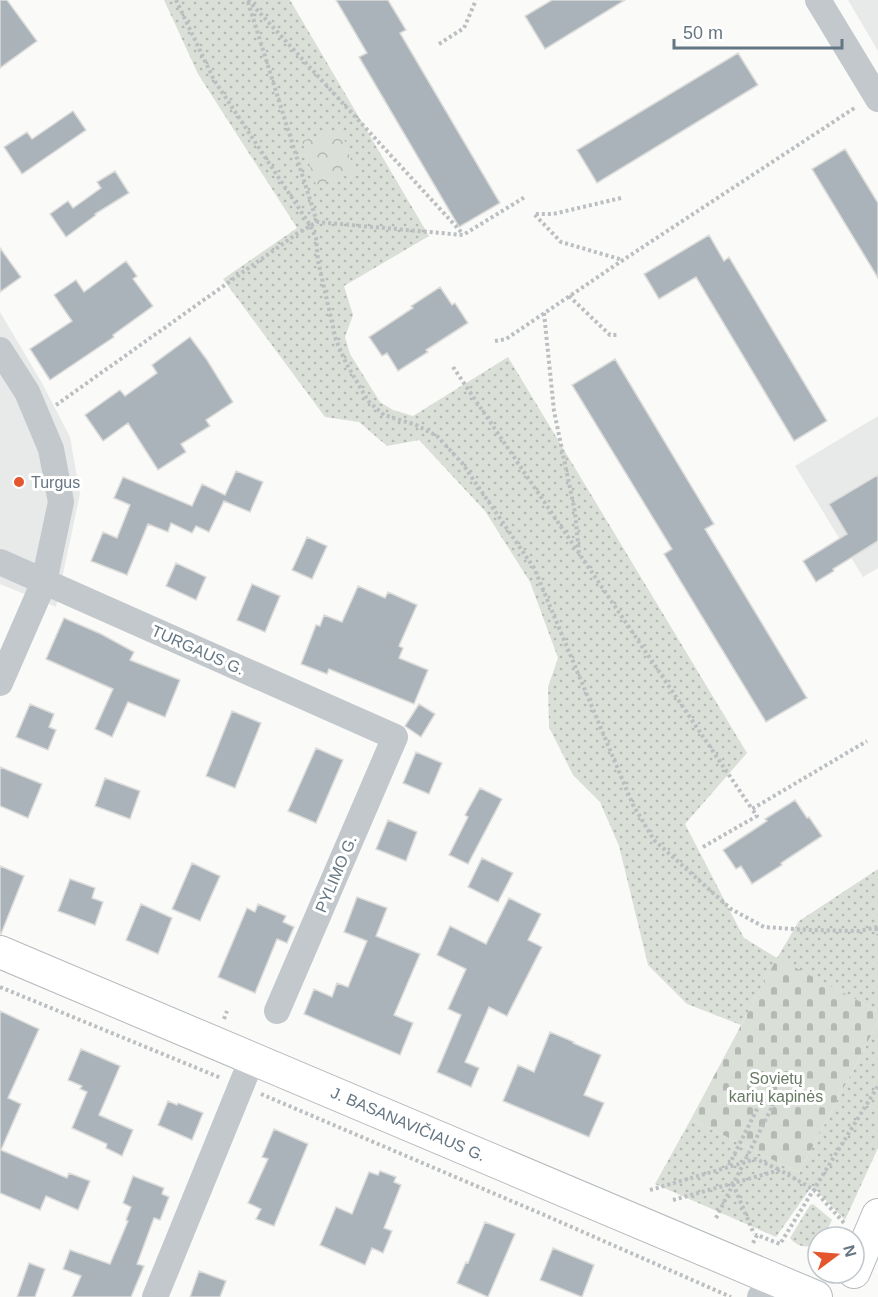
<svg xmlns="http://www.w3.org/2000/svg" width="878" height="1297" viewBox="0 0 878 1297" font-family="Arial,sans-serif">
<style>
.built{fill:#e8e9e9}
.grass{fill:url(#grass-dots)}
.cemetery{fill:url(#cemetery-stones)}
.park{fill:url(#park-crowns)}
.building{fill:#aab3b9;stroke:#dcdcda;stroke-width:1.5}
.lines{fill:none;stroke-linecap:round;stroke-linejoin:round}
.major-casing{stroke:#b5babe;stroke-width:34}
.path{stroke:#bbbfc2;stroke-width:4;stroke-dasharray:3 3;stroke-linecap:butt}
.minor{stroke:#c3c8cc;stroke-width:26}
.major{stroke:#fff;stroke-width:32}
.poi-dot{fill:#e4572e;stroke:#fff;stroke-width:2}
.labels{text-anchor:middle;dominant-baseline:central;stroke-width:6;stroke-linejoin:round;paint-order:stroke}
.poi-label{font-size:16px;fill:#657683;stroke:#fff;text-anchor:start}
.street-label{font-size:16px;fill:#657683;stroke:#fff}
.park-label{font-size:16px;fill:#687a64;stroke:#fff}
</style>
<defs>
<pattern id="grass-dots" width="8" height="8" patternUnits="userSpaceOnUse" patternTransform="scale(1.5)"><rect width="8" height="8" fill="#dadfd7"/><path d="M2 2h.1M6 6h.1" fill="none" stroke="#b4b9b4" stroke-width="1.8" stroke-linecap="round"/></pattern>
<pattern id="cemetery-stones" width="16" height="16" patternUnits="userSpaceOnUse" patternTransform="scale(1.5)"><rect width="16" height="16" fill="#dadfd7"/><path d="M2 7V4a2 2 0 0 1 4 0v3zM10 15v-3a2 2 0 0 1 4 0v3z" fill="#b4b9b4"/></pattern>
<pattern id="park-crowns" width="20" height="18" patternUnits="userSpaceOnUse" patternTransform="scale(1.5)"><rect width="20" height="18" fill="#dadfd7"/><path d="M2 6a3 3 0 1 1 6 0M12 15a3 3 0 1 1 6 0" fill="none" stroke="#b4b9b4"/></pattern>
</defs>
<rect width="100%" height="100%" fill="#fafaf8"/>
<path class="built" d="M848,0H878V51Z
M0,312L42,383L70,437L80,494L56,607L0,584Z
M878,416V568L863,577L795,466Z"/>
<path class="grass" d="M164,0H290L429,236L344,286L353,315L345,337L350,354L380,402L393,410L413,416L508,357L747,753L685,824L744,938L777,958L799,921L878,869V1011L777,959L741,1025L687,1004L648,965L619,846L600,802L573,775L549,727L548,687L558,658L530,582L485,511L419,440L387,446L359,422L325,417L223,279L297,228L198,74Z
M878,1022V1148L845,1220L812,1186L776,1237L655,1184L691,1119L799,1173Z
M813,1204L832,1220L824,1237H818V1243C808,1249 797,1247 790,1238L810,1205Z"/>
<path class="cemetery" d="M777,958L878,1011V1022L799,1173L691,1119Z"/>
<path class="park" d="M341,129L355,173L316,185L302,141Z"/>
<path class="building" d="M0,0H7L37,41L0,68Z
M336,0H388L406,30L400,33L500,203L459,227L359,57L367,53Z
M552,0H625L545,49L525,16Z
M738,53L758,85L597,183L577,150Z
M73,111L86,130L22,174L4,147L27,132L32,139Z
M845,149L878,203V278L812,169Z
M115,171L129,193L95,214L96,215L66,237L50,214L68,201L73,208L101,188L97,182Z
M709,235L724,261L729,257L827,421L794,441L696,277L659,299L644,274Z
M0,248L21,277L0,292Z
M126,261L137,276L133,279L153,306L113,335L114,337L50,380L30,349L72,321L54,295L76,280L84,292Z
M440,287L452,305L455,303L468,323L426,350L428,352L398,371L387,353L382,356L369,337L413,308L411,306Z
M190,337L207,360L233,402L206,420L210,426L181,444L186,452L158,470L128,423L103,441L85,415L120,390L125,396L157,373L152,365Z
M615,359L714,524L705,529L807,698L766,722L664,554L672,549L572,385Z
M236,471L263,482L250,512L224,501L209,532L196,526L192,533L171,523L168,532L148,524L127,575L91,561L103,532L117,538L130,505L114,498L123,477L192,506L202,484L225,495Z
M878,475V541L833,569L834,571L816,582L803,561L847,534L829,504Z
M307,537L327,546L312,579L292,570Z
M176,563L206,577L196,600L166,586Z
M252,584L280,596L265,632L237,620Z
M358,586L385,598L388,592L417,605L399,646L403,648L399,658L428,670L414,704L329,669L327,674L301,664L316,625L320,626L324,615L342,622Z
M64,618L101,634L134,652L130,660L180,680L165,717L128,702L112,737L95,729L113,689L46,659Z
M30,704L54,714L49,727L56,730L48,750L16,737Z
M419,704L435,714L421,737L405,726Z
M232,711L261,723L235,788L206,776Z
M316,748L343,760L316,823L288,811Z
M416,752L442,763L429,794L403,783Z
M0,767L42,784L28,818L0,806Z
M105,778L140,791L130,819L95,806Z
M480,788L502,799L468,864L449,855L468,817L465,815Z
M795,800L807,818L809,817L822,836L781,863L782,865L752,884L741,866L736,869L723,850L767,821L765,819Z
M388,820L417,832L406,861L376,849Z
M482,858L513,873L498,902L468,887Z
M192,863L220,876L200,921L172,909Z
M0,866L24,876L1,934H0Z
M70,879L95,888L92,898L103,902L95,925L58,911Z
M357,897L387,908L376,936L420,954L394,1015L413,1023L400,1055L304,1014L314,989L332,997L337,983L348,987L367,941L344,932Z
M509,898L541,914L528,940L542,947L507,1016L489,1007L465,1062L479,1068L471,1087L437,1072L461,1015L448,1009L466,969L437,955L450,926L486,944Z
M141,904L172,918L158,954L126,940Z
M258,904L286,916L283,922L294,927L287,943L277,939L255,993L218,977L247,908L255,912Z
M0,1011L39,1029L8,1098L21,1104L1,1150L67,1178L69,1173L90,1181L78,1210L46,1196L40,1210L0,1193Z
M550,1032L574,1042L573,1043L601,1055L584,1095L604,1103L589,1137L503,1101L518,1065L534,1072Z
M81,1049L120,1066L99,1115L133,1130L122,1156L106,1148L107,1144L72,1128L87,1092L80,1089L82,1086L68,1080Z
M168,1101L177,1105L178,1103L203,1113L192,1140L158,1125Z
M274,1129L308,1144L274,1226L256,1219L261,1209L248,1203L268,1159L262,1157Z
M380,1171L396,1177L394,1182L401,1185L384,1228L392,1231L383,1253L372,1248L365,1265L320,1245L336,1207L352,1214L369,1172L378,1175Z
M133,1176L164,1188L162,1194L169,1197L160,1220L154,1218L137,1264L144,1266L131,1297H72L81,1276L63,1269L70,1250L110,1264L128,1221L126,1220L131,1207L123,1203Z
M485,1222L515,1234L488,1297L457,1283L466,1262L468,1263Z
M553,1248L594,1265L582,1297L540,1280Z
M29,1263L45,1269L35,1297H17Z
M199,1271L226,1281L220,1297H190Z"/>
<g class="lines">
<g class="major-casing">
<path id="major" d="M0,952L816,1297
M854,1272L878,1215"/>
</g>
<path class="path" d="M176,0L214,80L310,225L316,238L318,261L336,340L346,363L368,401L384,415L416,425L437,436L462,463L534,568L633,805L654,840L731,909L764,927L809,930L859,931L878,927
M248,0L463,234
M248,2L317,222
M439,44L464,28L476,0
M621,198L553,214H534L561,242L623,260
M569,296L610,335H617
M544,313L554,411L575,512L579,553
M495,341L506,339L623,260L856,107
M453,367L752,809L867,741
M56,405L298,233L317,222L463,235L525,197
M703,847L757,816L752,809
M876,928L878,935
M0,987L221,1078
M224,1019L227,1011
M261,1094L542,1214L731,1297
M733,1184L754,1234
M650,1190L756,1159L780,1170
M673,1200L780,1170L814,1190L845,1224
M716,1218L773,1105L762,1099L728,1167
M753,1243L757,1235L780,1244L878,1086"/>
<path class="minor" d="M818,0L878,99
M0,350L27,392L51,449L61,502L44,582L0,683
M0,562L395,737L277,1011
M155,1297L252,1059
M760,1297L771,1279"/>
<use href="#major" class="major"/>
</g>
<circle class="poi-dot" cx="19" cy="482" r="6"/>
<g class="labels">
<g class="poi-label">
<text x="31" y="482">Turgus</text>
</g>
<g class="street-label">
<text transform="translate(198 650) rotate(24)">TURGAUS G.</text>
<text transform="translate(336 874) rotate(-67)">PYLIMO G.</text>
<text transform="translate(408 1124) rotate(23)">J. BASANAVIČIAUS G.</text>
</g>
<g class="park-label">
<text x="776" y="1078">Sovietų<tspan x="776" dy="18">karių kapinės</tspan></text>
</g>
</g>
<g transform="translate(836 1255) rotate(74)"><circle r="28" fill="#ffffff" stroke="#c1c8cd" stroke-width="1.5"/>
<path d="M0-4.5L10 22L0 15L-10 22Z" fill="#e4572e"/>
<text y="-9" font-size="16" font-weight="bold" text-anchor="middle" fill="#657683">N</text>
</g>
<path d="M674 39v9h168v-9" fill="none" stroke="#657683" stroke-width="3"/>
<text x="683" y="39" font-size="18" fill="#657683" stroke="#ffffff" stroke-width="4.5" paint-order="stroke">50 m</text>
</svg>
